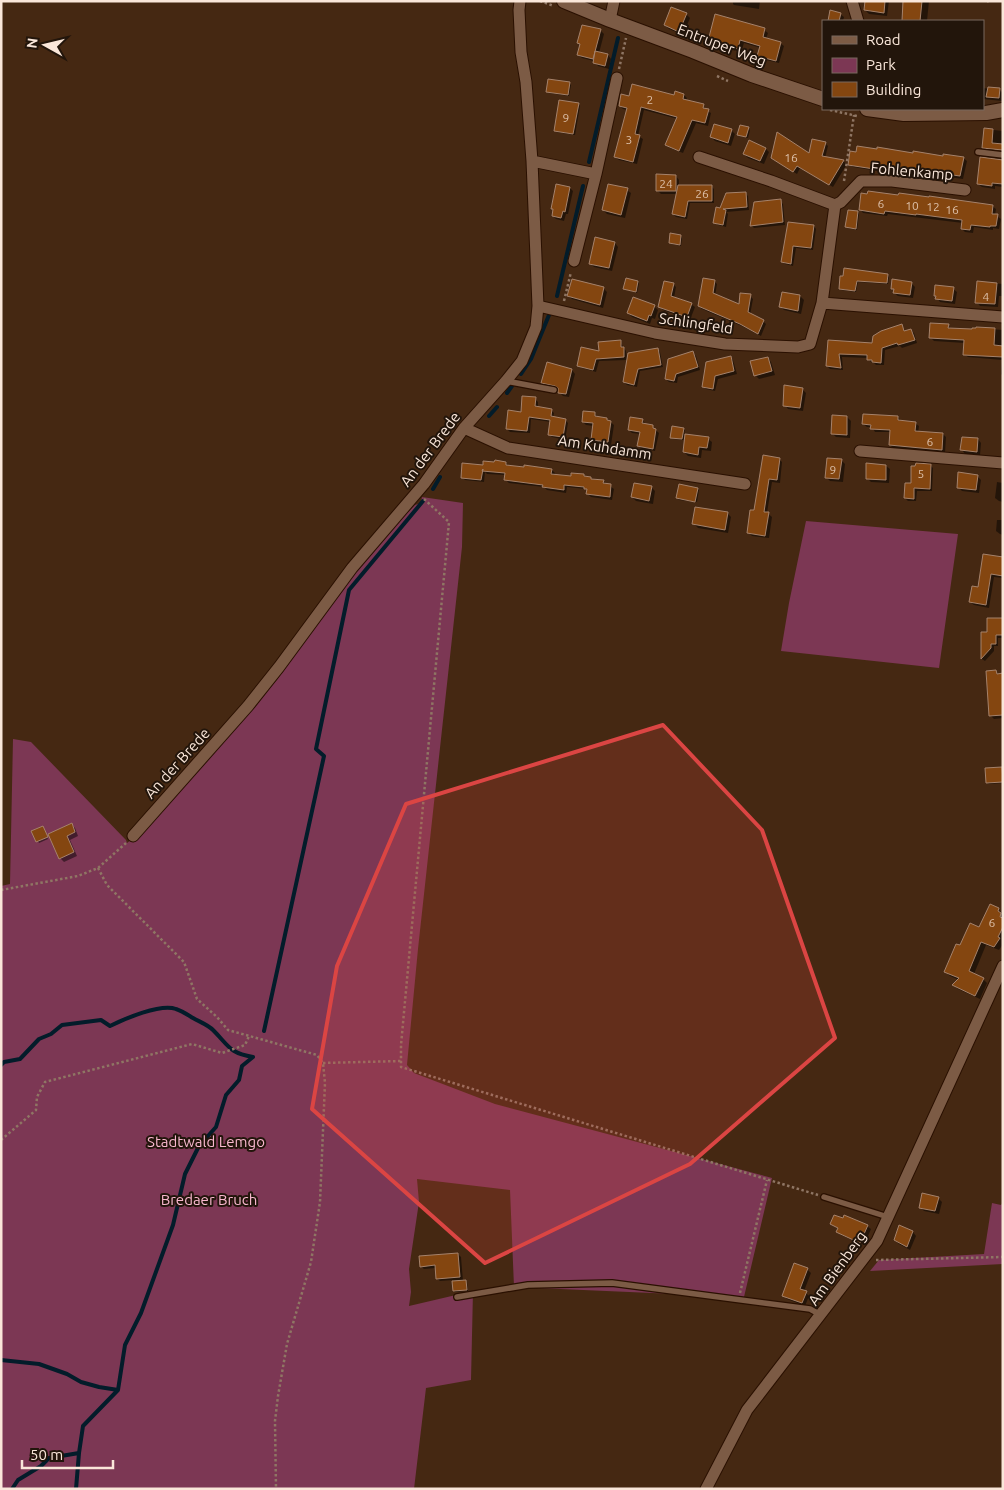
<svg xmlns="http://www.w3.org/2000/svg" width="1004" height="1490" viewBox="0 0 1004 1490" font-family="Ubuntu,sans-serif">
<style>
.green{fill:#7c3754}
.shadow{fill:#0007}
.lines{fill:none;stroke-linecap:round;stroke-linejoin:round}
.stream{stroke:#031c2a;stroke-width:4}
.building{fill:#844610;stroke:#a5826b}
.service-casing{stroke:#2a1000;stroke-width:8}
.minor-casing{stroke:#2a1000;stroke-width:13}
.secondary-casing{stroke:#2a1000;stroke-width:16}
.path{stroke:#8f7664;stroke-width:2.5;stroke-dasharray:2.5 2.5;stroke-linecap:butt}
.service{stroke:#7c5b45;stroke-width:5.5}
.minor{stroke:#7c5b45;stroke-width:11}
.secondary{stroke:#7c5b45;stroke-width:14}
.marked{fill:#db4543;fill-opacity:0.2;stroke:#db4543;stroke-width:4;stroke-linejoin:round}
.labels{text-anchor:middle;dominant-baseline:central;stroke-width:4;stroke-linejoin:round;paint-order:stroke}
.number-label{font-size:12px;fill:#dcbfa8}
.street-label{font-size:15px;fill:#fae7da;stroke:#22150b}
.park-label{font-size:15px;fill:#f9b8cf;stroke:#22150b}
</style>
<rect width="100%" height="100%" fill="#452812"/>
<path class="green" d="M422,497L463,503L462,547L418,949L407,1065L414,1073L495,1104L772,1178L744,1297L514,1287L510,1190L417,1179L419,1202L409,1269L411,1292L409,1306L473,1291L471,1380L426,1388L414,1489H1V886L10,884L13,739L31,742L126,840L127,843L139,834L221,744L276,681L348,582L393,527L415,505L421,503Z
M806,521L958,534L939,668L781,651L789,603Z
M1003,1202V1264L870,1271L879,1260L984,1254L992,1203L1001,1205Z"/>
<path class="shadow" d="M733,1H760L759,9L734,5L733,4Z
M866,1H889L887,16L869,14L865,10Z
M905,1H929L927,21H903Z
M832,12L840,14L844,17L843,21H830Z
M686,14L690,18L683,35L669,29L665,25Z
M600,30L604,34L599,53L608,55L611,59L609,69L598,66L594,61L582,58L578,55Z
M764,30L768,33L766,39L780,43L784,46L779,63L762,59L759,55L761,48L744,43L741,52L713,44L710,41Z
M569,83L571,85L569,96L549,93L547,91Z
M983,88L1000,90L1003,93L1002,101L983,99Z
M684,95L687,98L686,101L703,105L706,110L711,113L708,126L696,123L683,153L670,148L667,144L678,119L644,110L638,136L643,139L637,164L619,160L615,157L628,110L623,109L620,106L630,98L675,96Z
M578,104L580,106L575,135L556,132L555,131Z
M748,128L750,130L748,138L738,135Z
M985,129L1003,131V146L995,145L994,152L987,151L983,147Z
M731,130L735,134L731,146L715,141L711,137Z
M825,143L828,146L825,158L844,162L847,164L833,187L800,168L797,174L775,160L810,155Z
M766,149L769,152L764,164L748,158L744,154Z
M944,157L963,158L967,161L963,179L897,170L896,173L877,170V171L853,167L849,164Z
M1003,165V187L995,186V189L982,187L978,184Z
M676,176L679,180V187L711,186L714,189V203H690L687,219L676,217L673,214L678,194H661L657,190Z
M570,188L573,191L568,214H566L564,221L556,219L553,216L554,210L552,208Z
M627,190L631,193L625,218L607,214L603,210Z
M745,193L748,196L749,210L726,212L728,214L726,227L718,225L715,222L721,210Z
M780,201L783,204L785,225L754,228L752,226Z
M992,206L996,209L995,215L1001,219L999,229L993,228V230L974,227L973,233L965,232L962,229L963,223L888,214L887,216L863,213L860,209Z
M858,212L859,214L857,230L848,228L847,227Z
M789,223L814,226L816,229L813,250L796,248L793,266L785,264L783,262Z
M680,236L682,238L681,246L672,244L670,243Z
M615,243L618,247L612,271L594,267L590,263Z
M887,275L889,277L888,284L858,282L856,292L841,290L840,289L842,278Z
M572,280L604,289L607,292L603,308L572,299L568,296Z
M714,281L717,284L715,296L740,306L750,296L753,299L750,315L763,321L766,324L761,336L744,327L702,309L699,306Z
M638,282L639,284L637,293L625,289Z
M978,282L1003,284V296H999L998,307L980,306L977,302Z
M911,283L915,287L913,298L898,296L894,293L895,290L893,288Z
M673,284L676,287L674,298L691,304L695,307L690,320L663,310L660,307Z
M953,289L957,292L955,304L940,302L935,295Z
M783,293L800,296L804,300L801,314L784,310L780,306Z
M654,306L658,310L655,319L652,318L650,324L632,317L628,313Z
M948,325L952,330L973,331L977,328L1003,330V376L1001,374L1002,360L968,357L964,354L965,343L934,341L930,337Z
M902,326L906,332L911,330L914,333L917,343L902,348L900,346L885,350L884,365H876L874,363L871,362L868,358L842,357L843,370L830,369L827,366L830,341L873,345Z
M620,342L626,351L627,360L599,361L596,372L582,368L579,365Z
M657,349L660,352L663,367L640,371L637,387L627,385L624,382Z
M693,353L696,356L700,370L678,377L677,383L669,382L666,379Z
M730,357L733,360L737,374L718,379L715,391L706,389L703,386Z
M768,358L771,362L775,375L759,379L755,375Z
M548,364L572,370L575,374L569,397L563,396L559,392V388L546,386L543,382Z
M802,389L806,393L803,411L788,409L785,405Z
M535,399L538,402V408L551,410L554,413L553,418L565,420L568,423L565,440L552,437L549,434L551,422L531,419L530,433L510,432L507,429Z
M595,414L598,417L607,419L614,425L611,445L596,443L593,440L594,426L586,425L583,422Z
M847,417L851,421L850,438L836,437L833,434Z
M898,417L901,421L915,423L919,426L918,433L943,434L946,437L945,453L893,448L890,445L891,432H875L872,427H867L863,424Z
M642,420L645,423V425L652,427L659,433L655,451L642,449L639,446L641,434L632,433L629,430Z
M683,429L685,430L684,435L708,439L712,442L711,451L702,450L701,458L688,456L684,452L686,440L673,439L672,437Z
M978,439L981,443L980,455L965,454L962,450Z
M764,457L779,459L782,462L780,483L772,482L767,513L772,517L769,538L752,536L748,532L755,511Z
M841,460L845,464L843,482L830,481L826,477Z
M506,463L509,466L552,470L555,473L554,475L572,478L584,475L587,478L603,481L614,489L612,500L591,497L588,494V491L586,489L567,487L566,493L547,490L544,487L509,483L506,480V475L487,474L485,472L484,482L465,480L462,477L484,467Z
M886,466L890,469L889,483L871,482L867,478Z
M931,466L933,468L932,491H917L916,501H908L905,498L912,484Z
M977,476L981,480L979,493L962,491L958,487Z
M997,482L1003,483V502L999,501L995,498Z
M651,487L655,491L653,504L636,501L632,497Z
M697,489L699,490L697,502L679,500L678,498Z
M727,513L731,517L728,533L698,528L694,524Z
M997,520H1003V535L1000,534L996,531Z
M1003,558V578L994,577L989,608L974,605L970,602Z
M1003,619V638H998V646H994V651L985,661L982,659V633H988Z
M996,672L999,675L1003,674V718L994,719L990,715Z
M1002,768L1003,769V783L989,784L988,783Z
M72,825L75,828L78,836L70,840L77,856L64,862L60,858L50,834Z
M44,829L48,839L39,843L33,832Z
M998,909L1003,914V944L999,950L986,945L974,974L983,979L987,983L980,999L958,989L953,985L959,980L950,976L945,971L961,947Z
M938,1198L942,1202L939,1214L924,1211L920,1207Z
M832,1224L867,1226L871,1229L864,1245L841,1235L838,1232L839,1229Z
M899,1226L913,1232L916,1236L910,1250L899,1244L895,1240Z
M458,1254L461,1257L463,1281L467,1282L468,1291L455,1292L454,1290L453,1280L440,1281L437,1278L436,1268L424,1269L421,1266Z
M795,1265L808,1270L811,1273L804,1291L809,1296L805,1306L787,1299L783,1295Z"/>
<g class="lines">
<path class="stream" d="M589,162L618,38
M557,296L583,186
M521,374L531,359L549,315
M507,393L512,386
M489,416L497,407
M433,489L440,477
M264,1031L324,756L316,749L349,590L423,501
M1,1065L4,1062L20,1059L39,1039L51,1034L62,1025L101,1020L110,1026C124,1019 161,1003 176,1009C182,1011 188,1015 193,1018C200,1022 208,1025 213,1030C229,1046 229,1053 253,1057
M1,1360L39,1364L67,1374L81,1382L99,1387L118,1390
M12,1489L18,1480L41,1466L49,1458L79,1453
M76,1489L79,1453L83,1426L118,1390L125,1345L141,1313L173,1225L185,1174L199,1146L216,1127L226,1095L239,1080L242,1066L253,1057"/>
</g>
<path class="building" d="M865,1H885L884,13L864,10Z
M903,1H922L920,21H902Z
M671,7L687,13L679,32L664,25Z
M830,10L841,13L839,21H828Z
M715,14L765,28L763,37L781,42L776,61L757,56L760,46L740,40L738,49L708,41Z
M582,25L601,29L593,59L577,55L580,44L577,43Z
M595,51L608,54L605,66L593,63Z
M548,79L570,82L568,95L546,92Z
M632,84L674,95L675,91L684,94L683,99L704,104L703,108L709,109L705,123L692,120L679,151L665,145L677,117L641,107L635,134L640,135L633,162L614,157L627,108L619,106L621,94L629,96Z
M988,87L1000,88L999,98L986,97Z
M559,100L579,103L573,134L554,131Z
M714,124L732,129L728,143L710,137Z
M740,125L749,127L746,137L737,135Z
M984,128L993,129L992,143L1003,144V150L982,148Z
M777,132L809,153L812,139L826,142L822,156L844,160L829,185L797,166L793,172L771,158Z
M749,140L766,148L760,161L743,154Z
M857,146L877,149V147L913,153V151L943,156V154L964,157L960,176L894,167L893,170L874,167V169L848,165L850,151L856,152Z
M980,157L1003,160V184L992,183V186L977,184Z
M656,174L676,175V191H656Z
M556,184L570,187L565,212L563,211L561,218L552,216L553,209H551Z
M608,184L628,188L621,215L602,210Z
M678,185H712V201H688L685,217L672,214Z
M868,191L898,195L899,193L929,197V196L993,205L992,214H998L996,226H990V227L971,225L970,230L961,229L962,220L916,214V215L885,211L884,214L859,210L861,193L867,194Z
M746,192L747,207L723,209L726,210L723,225L713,223L716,207L720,208L726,193Z
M781,199L783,222L750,226L754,202Z
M848,210L858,211L856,229L845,227Z
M788,222L814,225L811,248L793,246L791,264L781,262Z
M670,233L681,235L680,245L669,243Z
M595,237L615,242L609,268L589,264Z
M844,268L888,274L887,283L857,281L855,291L839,289L840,276H843Z
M626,278L638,281L636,292L623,289Z
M703,278L715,280L713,293L739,304L740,293L751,294L748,312L764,320L758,334L740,324L698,306Z
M572,279L604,287L600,305L567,296Z
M892,279L912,282L910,295L893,293L894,289H891Z
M664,281L674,283L671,296L692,303L687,317L658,307Z
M977,281L997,283L995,304L975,303Z
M935,285L954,287L952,301L935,299L936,296H934Z
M782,292L800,295L798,311L779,307Z
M633,297L655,305L651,316L649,315L647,321L627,313Z
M930,323L949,324L948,328L972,329V328H976V327L995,328L994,345L1003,346V357L963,355L964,340L929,338Z
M902,324L904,331L911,329L915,340L898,345L897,343L882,348L881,363L872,362V360H867V355L839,354L841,368L826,366L828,340L872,343L873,336L881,331Z
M621,340V347H624V357L596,359L593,370L577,366L581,347L599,351L598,342Z
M658,348L661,365L638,369L634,385L623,382L628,353Z
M693,351L698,367L676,374L674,381L665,379L668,359Z
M731,356L734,371L715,376L713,389L702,387L706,362Z
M768,357L772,371L754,376L750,361Z
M547,362L572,369L566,394L558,393V388L555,386L541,383Z
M784,385L803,388L800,408L783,406Z
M522,396L536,397L535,406L552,409L551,416L566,419L563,437L548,435L550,420L529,417L527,431L506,429L508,410L521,412Z
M583,411L595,412V416L607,418V420L611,421L608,442L591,440L593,423L582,422Z
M863,414L898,416V420L916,422L915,431L943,433L942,450L889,445L890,430L870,429L871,425L862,424Z
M832,415L847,416V435L831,434Z
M630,417L643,419L642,423L653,425V428L656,429L653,449L637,446L640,432L628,430Z
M672,426L684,428L682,439L670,438Z
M685,434L709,437L707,448L699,447L698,455L683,452Z
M962,437L978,438L977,452L960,450Z
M763,455L780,458L777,480L769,479L764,512H769L765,536L747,533L750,510H754Z
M827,458L842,459L839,479L825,478Z
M495,460L506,462V465L524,467V465L552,469L551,474L571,476V473L584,474V476L591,477V479L604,480L603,483L611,484L610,497L586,494L587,489H584V487L564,485V490L542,487L543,485L504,480L505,473L482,471L483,469L481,480L461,478L462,463L483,465V461L494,462Z
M866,463L886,465V480L866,479Z
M916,463L931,464L930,489L914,488V499L904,498L905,483H911V466H915Z
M958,472L978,475L976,490L957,488Z
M634,483L652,486L649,501L631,497Z
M679,484L698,488L695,502L676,498Z
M695,507L728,512L725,530L692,524Z
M983,554L1003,557V576L991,574L986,605L969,602L972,586L978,587Z
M987,618H1003V635H996V644H991V648L981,659V632H987Z
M996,670L997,674L1003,673V715L989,716L986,671Z
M1002,767L1003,782L986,783L985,768Z
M72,823L75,832L67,836L74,852L59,859L48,834Z
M43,826L48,837L36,842L31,831Z
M990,904L999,908L998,911L1001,913L1000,917L1003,918V927L998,937L1000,938L994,947L981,942L969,971L984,978L975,996L952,985L959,978L944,972L956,944L960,945L970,923L979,927Z
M922,1193L939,1197L935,1211L919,1208Z
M834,1215L843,1218L844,1215L868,1225L860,1243L836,1232L838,1228L830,1224Z
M899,1225L913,1231L907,1247L894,1240Z
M458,1253L460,1277L436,1279L435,1265L420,1267L419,1256Z
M794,1263L808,1268L800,1289L807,1291L802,1303L782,1296Z
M466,1280L467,1290L453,1291L452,1281Z"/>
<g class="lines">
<g class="service-casing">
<path id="service" d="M978,152L1003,155
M506,381L554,390
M824,1197L888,1217
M457,1297L528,1285L612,1283L810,1309L821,1315"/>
</g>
<g class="minor-casing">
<path id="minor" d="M852,1L858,21
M610,20L614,1
M532,161L596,174
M835,205L841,202L861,181H892L965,190
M574,261L596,174L617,78
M822,303L1003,317
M538,306L655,333L725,344L798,347L810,344L822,303L835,205L771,181L699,157
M464,428L508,448L745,484
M860,451L1003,463
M133,836L248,706L279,667L352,568L424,484L464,428L506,381L522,361L536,327L538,306L532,161L526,82L521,52L519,10L520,1
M706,1489L747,1410L877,1241L1003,966"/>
</g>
<g class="secondary-casing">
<path id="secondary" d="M564,1L610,20L693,51L752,75L823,99
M867,109L904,114L986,113L1003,110"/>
</g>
<path class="path" d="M540,1L554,6
M987,2L988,1
M619,69L626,38
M717,76L728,81
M830,110L857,116
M844,181L854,115
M564,301L571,272
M424,499L449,522L401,1045V1067L818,1195
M98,868L107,885L184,962L197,999L217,1017L228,1030L317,1055L323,1063L325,1083L320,1202L311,1262L287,1344L278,1396L275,1421L276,1489
M1,890L78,876L98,868L126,843
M323,1063L401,1061
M1,1140L36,1110L37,1097L45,1082L192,1044L222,1053L245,1045L249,1036
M876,1260L1003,1257
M740,1293L767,1180"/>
<use href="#service" class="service"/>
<use href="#minor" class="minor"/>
<use href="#secondary" class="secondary"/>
</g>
<path class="marked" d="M663,725L762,830L835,1038L690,1164L485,1263L312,1109L337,966L406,804Z"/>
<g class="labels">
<g class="number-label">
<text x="650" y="99">2</text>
<text x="566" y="117">9</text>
<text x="629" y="139">3</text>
<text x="791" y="157">16</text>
<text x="666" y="183">24</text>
<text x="702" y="193">26</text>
<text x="881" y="203">6</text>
<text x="912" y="205">10</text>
<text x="933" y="206">12</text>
<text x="952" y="209">16</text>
<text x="986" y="296">4</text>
<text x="930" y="441">6</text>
<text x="833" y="469">9</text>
<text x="921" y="473">5</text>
<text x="992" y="922">6</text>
</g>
<g class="street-label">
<text transform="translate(722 45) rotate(21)">Entruper Weg</text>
<text transform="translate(912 171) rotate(5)">Fohlenkamp</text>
<text transform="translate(696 323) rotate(8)">Schlingfeld</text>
<text transform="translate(605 447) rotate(9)">Am Kuhdamm</text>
<text transform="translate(430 449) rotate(-53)">An der Brede</text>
<text transform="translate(177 763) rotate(-48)">An der Brede</text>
<text transform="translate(837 1268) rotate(-54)">Am Bienberg</text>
</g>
<g class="park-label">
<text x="206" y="1141">Stadtwald Lemgo</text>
<text x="209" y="1199">Bredaer Bruch</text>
</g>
</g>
<rect width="1004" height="1490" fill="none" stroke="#fae7da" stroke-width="5"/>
<rect x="822" y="20" width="162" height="90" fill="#22150b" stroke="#78695e"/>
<rect x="832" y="36" width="25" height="8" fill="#7c5b45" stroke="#78695e"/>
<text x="866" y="45" font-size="15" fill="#fae7da">Road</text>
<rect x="832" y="58" width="25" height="15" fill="#7c3754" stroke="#78695e"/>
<text x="866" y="70" font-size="15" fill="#fae7da">Park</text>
<rect x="832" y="82" width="25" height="15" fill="#844610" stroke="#78695e"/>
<text x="866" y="95" font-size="15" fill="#fae7da">Building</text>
<g transform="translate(45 45) rotate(278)" stroke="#22150b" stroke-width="4" paint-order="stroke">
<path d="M0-4L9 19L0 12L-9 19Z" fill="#fae7da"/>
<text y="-8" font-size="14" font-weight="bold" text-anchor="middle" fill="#fae7da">N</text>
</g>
<path d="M22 1460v8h91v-8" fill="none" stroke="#fae7da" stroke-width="2.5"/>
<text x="30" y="1460" font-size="15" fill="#fae7da" stroke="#22150b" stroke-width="4" paint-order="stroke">50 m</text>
</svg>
